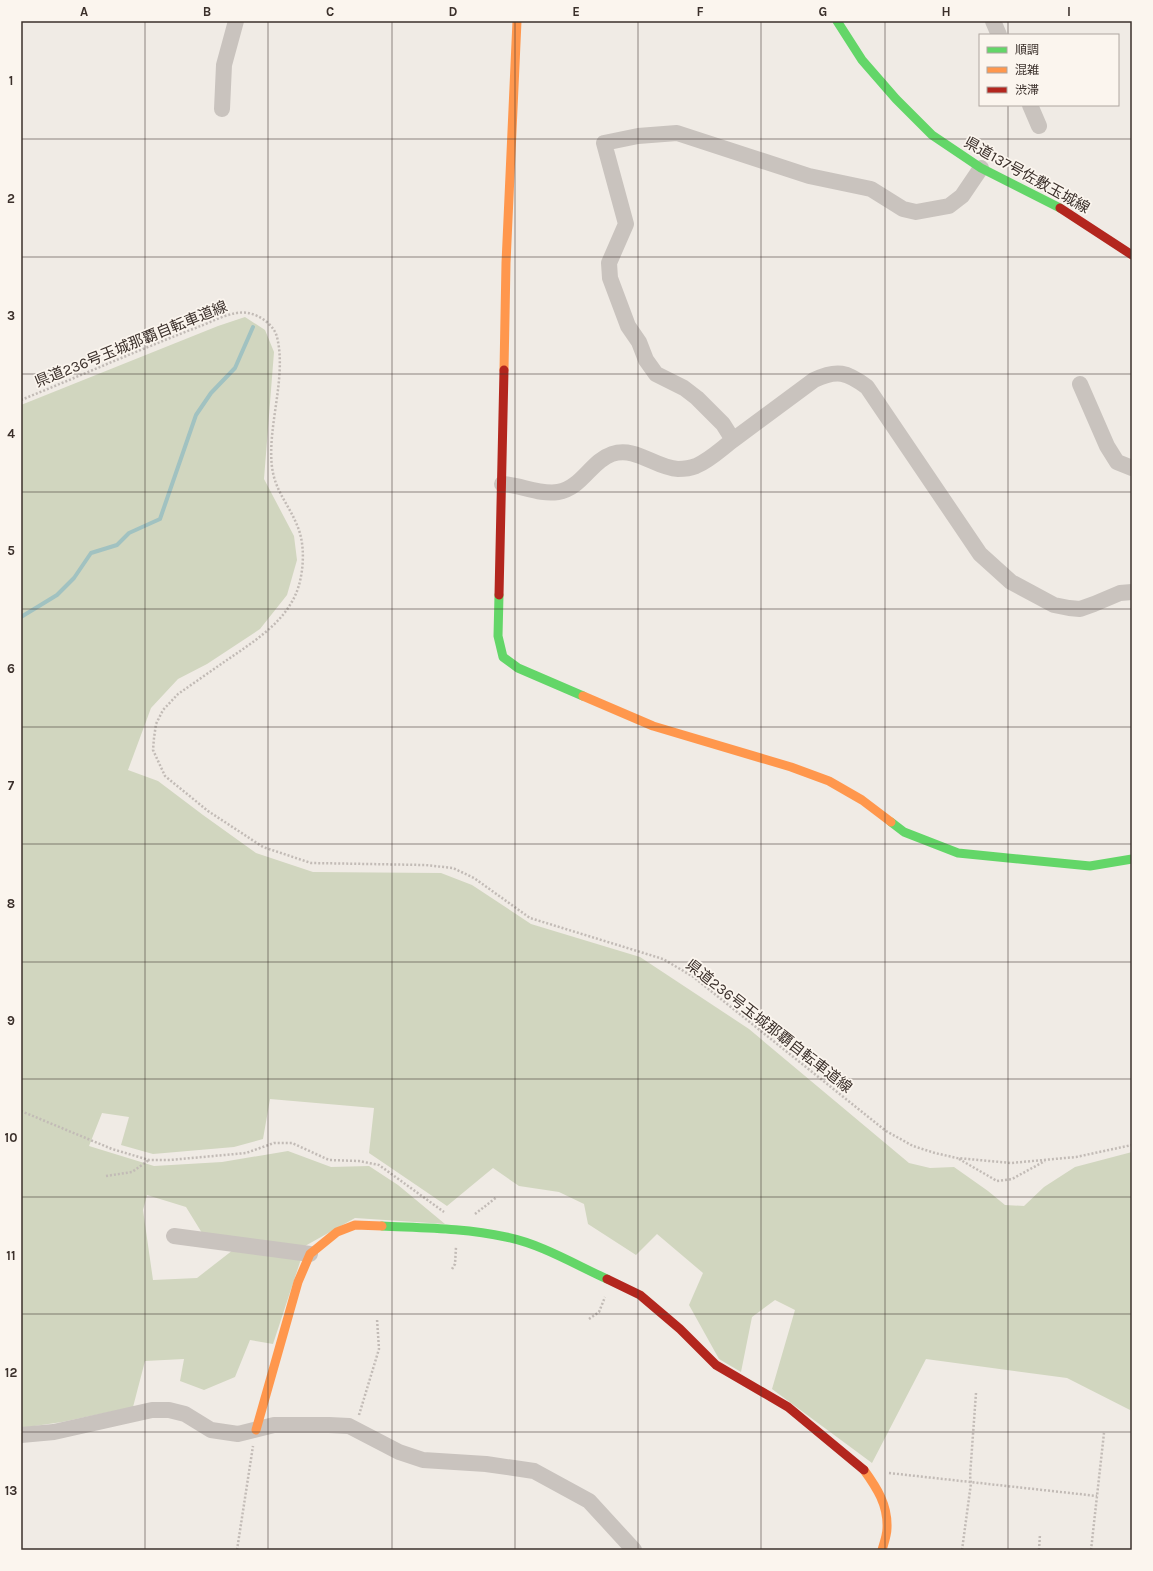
<svg xmlns="http://www.w3.org/2000/svg" width="1153" height="1571" viewBox="0 0 1153 1571" font-family="Karla,'Noto Sans JP',sans-serif">
<style>
.green{fill:#d1d6bf}
.lines{fill:none;stroke-linecap:round;stroke-linejoin:round}
.stream{stroke:#a1c2c1;stroke-width:4}
.path{stroke:#c2bbb6;stroke-width:2.5;stroke-dasharray:2 2;stroke-linecap:butt}
.street{stroke:#c9c3be;stroke-width:16}
.fast{stroke:#63d668;stroke-width:9}
.slow{stroke:#ff974d;stroke-width:9}
.jam{stroke:#b3261e;stroke-width:9}
.grid{fill:none;stroke:#3b302b;stroke-width:1;stroke-opacity:0.55}
.labels{text-anchor:middle;dominant-baseline:central;stroke-width:3.5;stroke-linejoin:round;paint-order:stroke}
.street-label{font-size:15px;fill:#3b302b;stroke:#fbf5ee}
.neatline{fill:none;stroke:#3b302b;stroke-width:1.5}
.grid-label{font-size:13px;text-anchor:middle;font-weight:bold;fill:#3b302b}
</style>
<rect width="100%" height="100%" fill="#f0ebe5"/>
<path class="green" d="M245,317L265,330L274,352L264,479L294,536L297,560L287,595L260,629L207,664L178,679L151,708L128,770L158,781L203,815L256,853L313,872L441,873L472,885L531,924L640,957L749,1029L909,1163L930,1168L954,1167L988,1191L1005,1205L1024,1206L1044,1187L1075,1167L1132,1152V1411L1067,1378L926,1359L872,1463L772,1389L795,1310L775,1300L752,1317L741,1372L719,1359L689,1305L703,1273L657,1234L636,1255L588,1224L584,1204L559,1192L519,1186L493,1168L447,1206L369,1153L374,1108L270,1099L263,1139L234,1147L153,1154L121,1145L129,1117L102,1113L89,1146L154,1166L222,1162L288,1151L331,1167L369,1166L398,1185L445,1224L355,1218L305,1246L202,1233L186,1207L147,1195L143,1210L153,1280L197,1278L233,1250L301,1259L273,1344L250,1340L235,1377L204,1390L180,1381L184,1359L145,1361L133,1407L62,1422L21,1428V405L218,326Z"/>
<g class="lines">
<path class="stream" d="M21,617L57,595L74,578L91,553L117,545L129,533L160,519L196,415L211,393L235,368L253,327"/>
<path class="path" d="M21,400C80,376 138,350 198,327C212,322 232,310 248,313C260,315 274,325 277,337C287,377 267,427 272,467C275,491 289,505 297,525C305,543 304,567 299,585C289,620 256,640 227,660C211,671 194,683 178,694L163,710L156,724L154,738L153,750L165,776L208,811L263,847L311,863L425,865L453,868L474,878L530,918L663,959L692,976L886,1131L913,1146L935,1153L957,1158L1011,1163L1076,1157L1132,1145
M21,1111L112,1149L149,1160H170L246,1153L274,1143H292L329,1160L359,1161L379,1165L444,1212
M959,1159L997,1181L1012,1179L1045,1161
M106,1176L132,1172L149,1160
M475,1214L497,1197
M452,1269L455,1264L456,1247
M589,1319L599,1312L605,1297
M359,1415L379,1349L377,1319
M889,1473L1097,1496
M237,1550L253,1446
M962,1550L971,1483L970,1476L976,1393
M1039,1550L1040,1534
M1091,1550L1104,1433"/>
<path class="street" d="M993,21L999,35
M1030,105L1039,126
M222,109L224,65L236,21
M1080,384L1107,446L1117,462L1132,468
M733,440L723,424L697,398L684,388L656,374L646,360L639,342L628,326L610,278L609,263L626,224L604,143L638,136L677,133L809,176L871,189L903,209L916,212L949,206L962,196L981,168
M502,484C521,485 539,495 558,492C582,488 591,461 612,454C636,446 655,468 678,469C684,469 691,468 696,466C710,460 721,449 733,440C760,420 787,400 814,380C837,369 847,372 867,387L980,554L1011,582L1054,605L1069,608L1080,609L1094,604L1120,593L1132,592
M174,1236L310,1254
M21,1435L54,1432L152,1410H169L185,1414L211,1430L238,1434L274,1425H329L349,1426L399,1452L423,1460L486,1464L534,1471L589,1501L634,1550"/>
<path class="fast" d="M837,21L862,60L896,99L932,135L981,168L1060,208
M499,595L498,636L503,657L518,668L583,696
M891,822L904,832L958,853L1090,866L1132,859
M382,1226C423,1228 465,1228 506,1237C541,1244 574,1264 607,1279"/>
<path class="slow" d="M504,370L506,263L517,21
M583,696L653,726L791,767L829,781L862,800L891,822
M256,1430L298,1282L310,1254L337,1232L355,1225L382,1226
M864,1470C877,1488 888,1505 887,1528C887,1535 884,1543 882,1550"/>
<path class="jam" d="M1060,208L1132,255
M499,595L504,370
M607,1279L640,1295L680,1329L716,1365L788,1407L864,1470"/>
</g>
<path class="grid" d="M145,21V1550M268,21V1550M392,21V1550M515,21V1550M638,21V1550M761,21V1550M885,21V1550M1008,21V35M1008,105V1550M21,139H1132M21,257H1132M21,374H1132M21,492H1132M21,609H1132M21,727H1132M21,844H1132M21,962H1132M21,1079H1132M21,1197H1132M21,1314H1132M21,1432H1132"/>
<g class="labels">
<g class="street-label">
<text transform="translate(1027 175) rotate(29)">県道137号佐敷玉城線</text>
<text transform="translate(131 344) rotate(-22)">県道236号玉城那覇自転車道線</text>
<text transform="translate(769 1026) rotate(38)">県道236号玉城那覇自転車道線</text>
</g>
</g>
<rect width="1153" height="1571" fill="none" stroke="#fbf5ee" stroke-width="44"/>
<rect x="979" y="34" width="140" height="72" fill="#fbf5ee" stroke="#aea6a0"/>
<rect x="987" y="47" width="20" height="6" fill="#63d668" stroke="#aea6a0"/>
<text x="1015" y="54" font-size="12" fill="#3b302b">順調</text>
<rect x="987" y="67" width="20" height="6" fill="#ff974d" stroke="#aea6a0"/>
<text x="1015" y="74" font-size="12" fill="#3b302b">混雑</text>
<rect x="987" y="87" width="20" height="6" fill="#b3261e" stroke="#aea6a0"/>
<text x="1015" y="94" font-size="12" fill="#3b302b">渋滞</text>
<rect x="22" y="22" width="1109" height="1527" class="neatline"/>
<g class="grid-label">
<text x="84" y="16">A</text>
<text x="207" y="16">B</text>
<text x="330" y="16">C</text>
<text x="453" y="16">D</text>
<text x="576" y="16">E</text>
<text x="700" y="16">F</text>
<text x="823" y="16">G</text>
<text x="946" y="16">H</text>
<text x="1069" y="16">I</text>
<text x="11" y="85">1</text>
<text x="11" y="203">2</text>
<text x="11" y="320">3</text>
<text x="11" y="438">4</text>
<text x="11" y="555">5</text>
<text x="11" y="673">6</text>
<text x="11" y="790">7</text>
<text x="11" y="908">8</text>
<text x="11" y="1025">9</text>
<text x="11" y="1142">10</text>
<text x="11" y="1260">11</text>
<text x="11" y="1377">12</text>
<text x="11" y="1495">13</text>
</g>
</svg>
